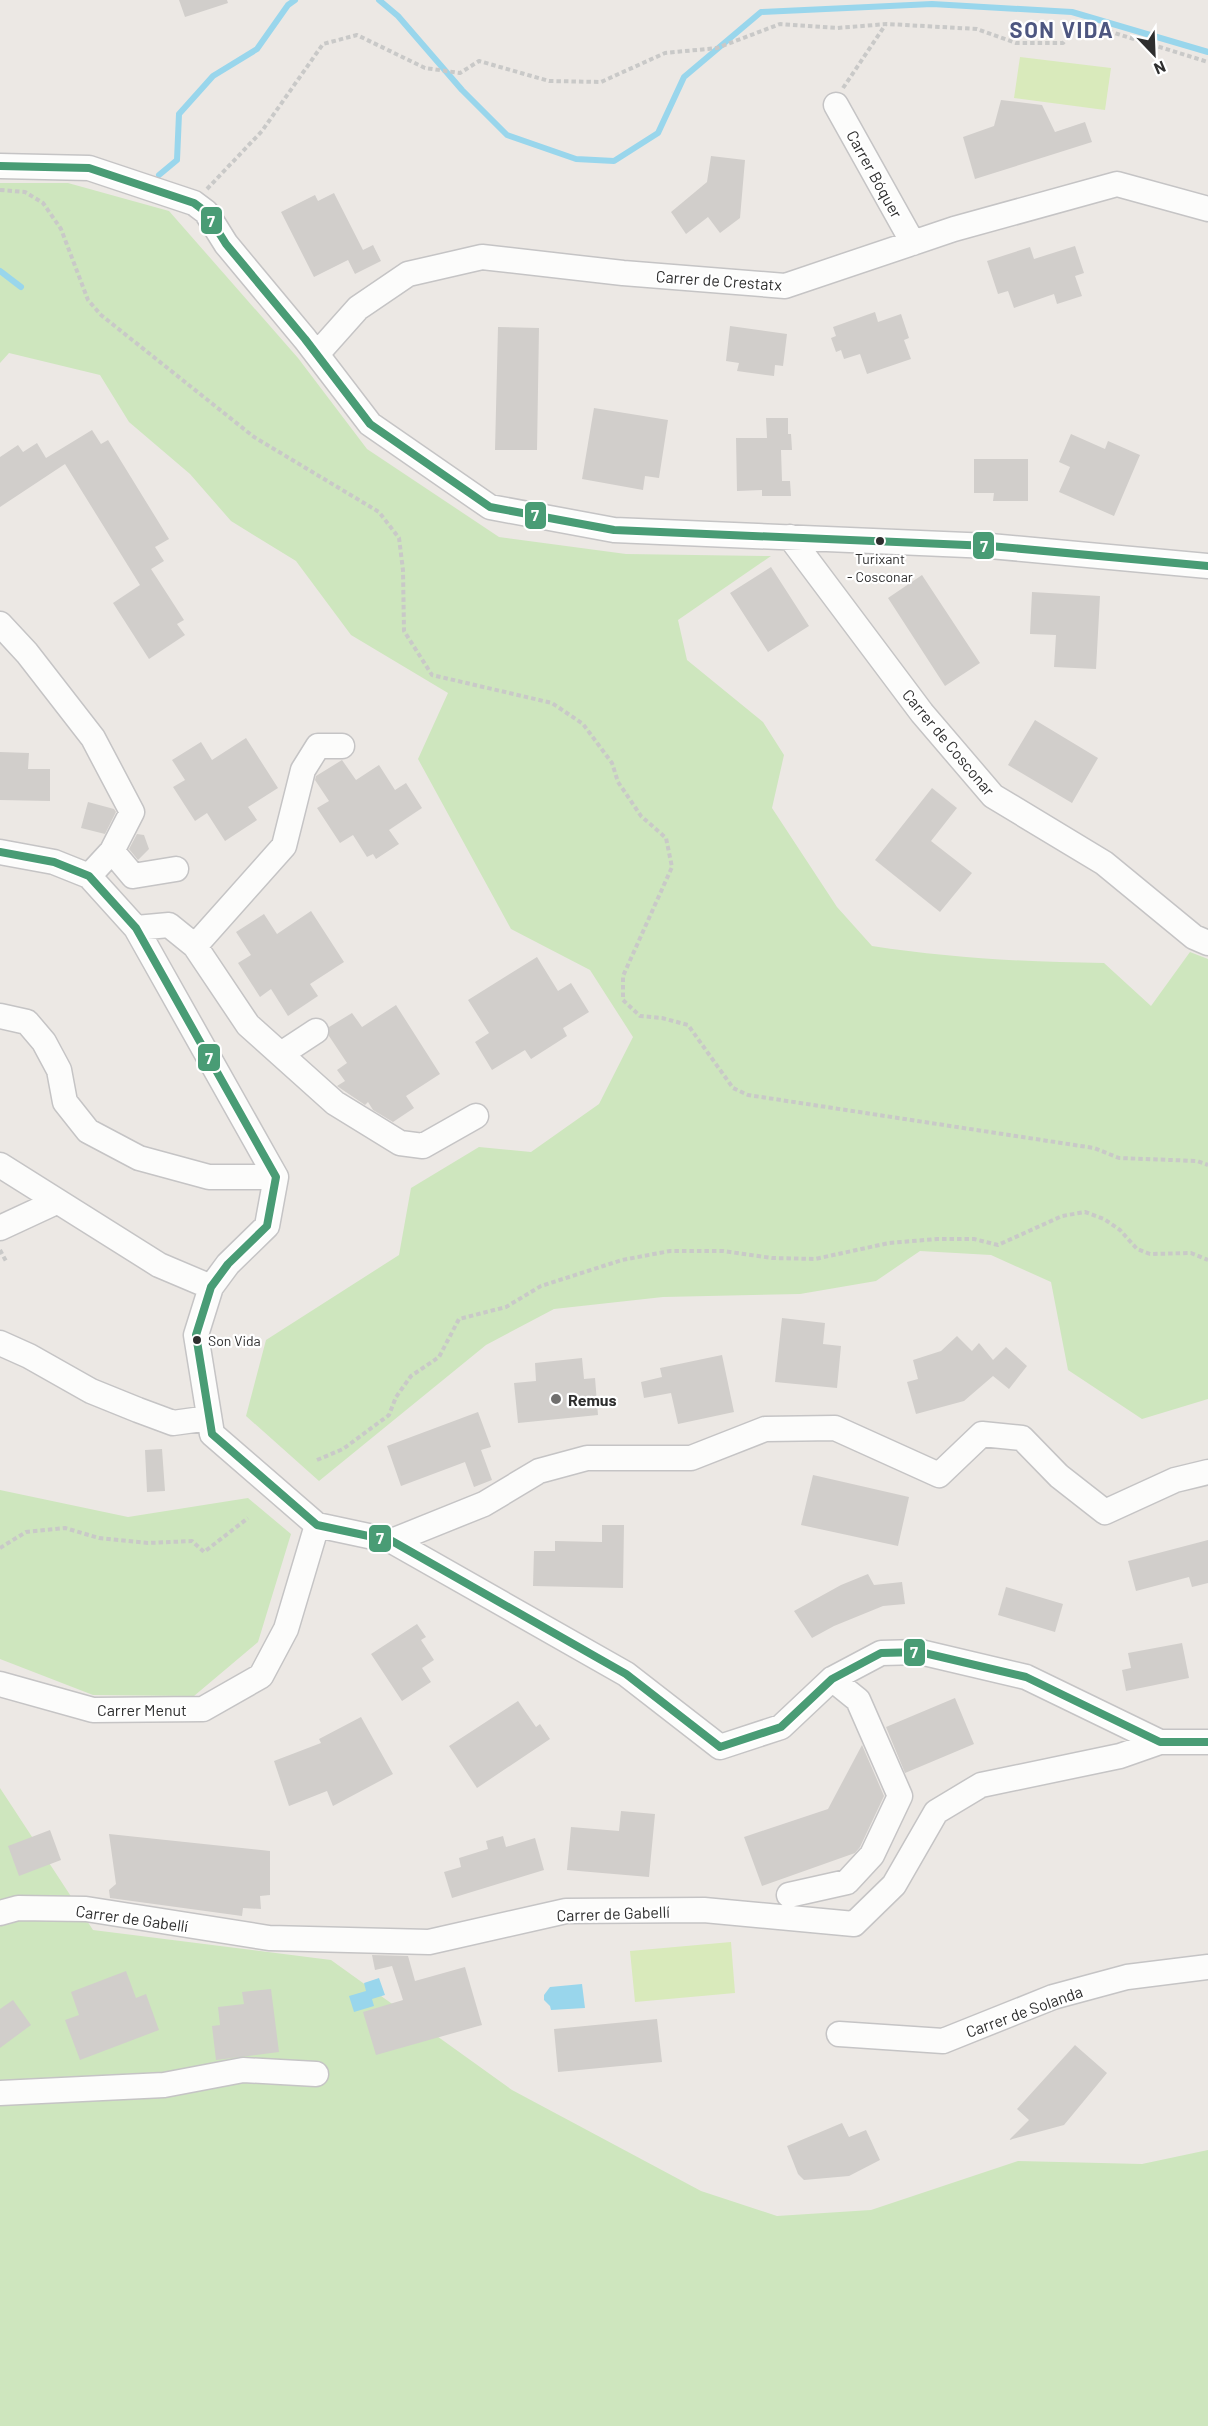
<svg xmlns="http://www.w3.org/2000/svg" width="1208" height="2426" viewBox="0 0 1208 2426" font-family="Barlow,sans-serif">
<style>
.green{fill:#cee6be}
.pitch{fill:#d9eabb}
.water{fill:#99d6ec}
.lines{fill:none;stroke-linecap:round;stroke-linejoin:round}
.stream{stroke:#99d6ec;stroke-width:6}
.building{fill:#d1cecb}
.minor-casing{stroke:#c5c4c5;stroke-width:27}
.path{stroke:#c9c9c8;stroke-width:4;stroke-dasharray:4.5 3;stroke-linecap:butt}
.minor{stroke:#fcfcfb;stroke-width:24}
.bus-1-casing{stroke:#fff;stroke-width:12}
.bus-1{stroke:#499c75;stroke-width:8}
.bus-dot{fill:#2e2e2e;stroke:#fff;stroke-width:2}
.poi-dot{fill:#706f6e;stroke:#fff;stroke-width:2}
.labels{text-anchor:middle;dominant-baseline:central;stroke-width:4.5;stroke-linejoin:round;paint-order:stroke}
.bus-label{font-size:14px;fill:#2e2e2e;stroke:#fff}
.street-label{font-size:16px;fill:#2e2e2e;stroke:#fff}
.poi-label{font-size:16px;font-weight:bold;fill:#2e2e2e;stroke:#fff;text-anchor:start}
.district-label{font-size:22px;font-weight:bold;letter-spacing:1.5px;fill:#4d5680;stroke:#fff}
.line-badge{stroke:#fff;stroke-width:2}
.badge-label{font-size:16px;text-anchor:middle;font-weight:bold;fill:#fff}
</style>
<rect width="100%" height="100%" fill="#ece8e4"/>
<path class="green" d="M0,183H68L169,211L298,358L367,449L499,537L626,554L771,556L678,620L687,660L763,722L784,755L772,808L837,907L872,946C949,958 1026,962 1104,963L1151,1006L1190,952L1208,959V1399L1142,1419L1068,1370L1051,1282L991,1255L920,1251L876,1281L800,1294L663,1297L554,1309L486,1345L319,1481L246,1416L266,1340L399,1255L411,1188L479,1147L531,1152L599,1104L633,1037L590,970L511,929L418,759L448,693L351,635L296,561L231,521L190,474L129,422L100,375L9,353L0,363Z
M0,1490L128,1517L248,1498L291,1534L258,1642L194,1696L93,1695L0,1659Z
M0,1788L93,1930L331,1960L512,2090L701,2191L777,2216L871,2210L1018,2161L1142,2164L1208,2150V2426H0Z"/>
<path class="pitch" d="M1020,57L1111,68L1105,110L1014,98Z
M731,1942L735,1993L635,2002L630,1951Z"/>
<path class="water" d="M379,1978L385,1995L372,1999L374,2006L354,2012L349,1996L366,1991L364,1983Z
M582,1984L585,2008L551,2010L550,2006L544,2000V1995L550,1987Z"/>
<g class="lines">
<path class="stream" d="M379,0L398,16L462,90L507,135L576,159L614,161L658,133L684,77L761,12L932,4L1072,12L1208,52
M159,175L177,160L179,114L213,76L257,49L288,5L295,0
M0,271L21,287"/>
</g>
<path class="building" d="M179,0H227L228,3L185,17Z
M1001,100L1042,105L1055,132L1085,122L1092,142L975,179L963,137L994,126Z
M711,156L745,160L740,218L720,233L708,217L686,234L671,212L707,182Z
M334,193L363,250L373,245L381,261L355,274L348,260L314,277L281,212L315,195L318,201Z
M1075,246L1084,273L1075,276L1082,296L1057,304L1054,294L1014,308L1008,291L998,294L987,261L1030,247L1034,259Z
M875,312L878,322L901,314L909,338L904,340L911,359L867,374L860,354L844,359L841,350L836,352L831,338L836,336L833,327Z
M730,326L787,334L783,366L775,365L774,376L737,371L739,363L726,361Z
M498,327L539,328L537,450H495Z
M594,408L668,420L659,478L645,476L643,490L582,479Z
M766,418H788V434H791L792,450H781L782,481H790L791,496H762V490L737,491L736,438H767Z
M92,430L101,444L108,440L169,539L155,547L164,561L151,569L184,620L177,624L185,635L149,659L113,603L140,585L65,464L0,507V457L18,445L23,452L37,443L46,458Z
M1071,434L1105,449L1108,441L1140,455L1114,516L1059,492L1070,467L1059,462Z
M974,459H1028V501H993L994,493H974Z
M771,567L809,626L768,652L730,593Z
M922,575L980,663L945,686L888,598Z
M1032,592L1100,596L1096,669L1054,667L1056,635L1030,634Z
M1035,720L1098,758L1072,803L1008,765Z
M246,738L278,788L248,807L257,820L225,841L207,813L195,821L173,787L185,780L172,760L201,742L212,760Z
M0,752L29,753L28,769H50V801L0,800Z
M342,760L356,780L379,765L395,790L406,783L422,808L389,830L399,844L376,859L373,854L367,857L353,835L340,843L317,808L329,801L315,780L316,776Z
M932,788L957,808L931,841L972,873L940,912L875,860Z
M88,802L114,809L116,812L105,834L81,828Z
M137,834L144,835L149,849L138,860L129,849Z
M311,911L344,962L310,984L318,996L288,1016L271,989L260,997L238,963L251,955L236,932L264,914L277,934Z
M537,957L558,991L571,983L589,1012L563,1028L567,1036L531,1059L525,1050L492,1070L475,1042L489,1033L468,1000Z
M396,1005L440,1074L406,1096L414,1108L393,1122L373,1110L368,1102L365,1105L337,1086L345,1081L337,1070L347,1063L329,1036V1027L352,1013L362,1027Z
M782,1318L825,1323L823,1344L841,1346L837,1388L775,1382Z
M957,1336L972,1351L979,1343L993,1360L1006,1347L1027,1366L1009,1389L993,1376L964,1401L916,1414L907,1382L918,1379L913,1360L941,1351Z
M722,1355L734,1412L678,1424L671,1393L644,1398L641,1382L662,1377L660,1368Z
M582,1358L584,1379L595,1378L598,1415L518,1423L514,1383L536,1381L535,1363Z
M478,1412L491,1447L481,1450L492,1480L474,1487L465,1462L401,1486L387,1446Z
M162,1449L165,1491L147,1492L145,1450Z
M813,1475L909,1497L898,1546L801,1525Z
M602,1525H624L623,1588L533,1586L534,1551H555V1541L602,1542Z
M1208,1540V1583L1192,1587L1189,1577L1136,1591L1128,1561Z
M868,1574L874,1585L902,1582L905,1604L883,1606L834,1626L812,1638L794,1611L841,1585Z
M1006,1587L1063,1604L1055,1632L998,1615Z
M417,1624L426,1637L421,1640L434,1660L422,1668L431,1682L402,1701L371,1654Z
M1182,1643L1189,1678L1126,1691L1122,1670L1131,1668L1128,1653Z
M955,1698L974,1744L905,1773L886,1727Z
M518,1701L536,1727L540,1724L550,1739L477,1788L449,1746Z
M361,1717L393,1774L333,1806L327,1791L289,1806L274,1761L321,1743L319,1739Z
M862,1745L884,1796L860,1847L855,1853L762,1886L744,1837L828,1809Z
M621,1811L655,1814L649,1877L567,1870L571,1827L619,1831Z
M50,1830L61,1860L19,1876L8,1846Z
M109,1834L270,1851V1895L260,1896L261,1909L243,1908L242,1916L110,1898L109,1890L116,1884Z
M503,1836L506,1847L535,1838L544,1870L452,1898L444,1872L461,1867L459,1858L488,1849L486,1841Z
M372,1955L408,1956L415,1981L465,1967L482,2025L376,2055L363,2012L403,2000L392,1966L375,1970Z
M126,1971L136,1998L146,1994L159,2030L80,2060L65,2020L79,2015L71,1992Z
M271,1989L279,2052L216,2060L212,2026L220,2025L218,2007L244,2004L242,1992Z
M13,2000L31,2025L0,2048V2009Z
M657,2019L662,2062L558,2072L554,2029Z
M1075,2045L1107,2073L1064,2125L1009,2140L1029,2120L1017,2109Z
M842,2123L849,2137L866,2130L880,2160L849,2176L804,2180L798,2174L787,2146Z"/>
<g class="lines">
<g class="minor-casing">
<path id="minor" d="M836,105L913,243
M0,166L89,168L194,203L206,212L226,244L305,339L370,424L490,507L614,530L990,546L1208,566
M317,354L358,308L408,274L482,257L623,273L785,286L954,229L1117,184L1208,209
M790,537L922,713L993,796L1104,863L1194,937L1208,943
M0,624L27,653L93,738L132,812L112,851L89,876
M112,851L133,876L176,869
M0,852L54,862L89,876L136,928L276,1177L267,1226L228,1264L211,1287L196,1335L212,1434L317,1525L392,1541L626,1674L720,1747L781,1727L832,1679L881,1653L920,1652L1026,1677L1160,1742H1208
M136,928L169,925L195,946L284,846L303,770L318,746H342
M195,946L248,1025L335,1103L400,1143L423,1146L476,1116
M0,1016L27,1022L44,1042L59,1070L65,1102L88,1131L139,1158L209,1177H276
M281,1054L316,1031
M0,1165L159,1265L211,1287
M0,1228L56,1202
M0,1343L29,1356L91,1391L138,1410L173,1423L209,1418
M392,1541L484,1504L539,1471L587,1458H691L765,1429L835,1428L939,1475L982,1434L1022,1438L1059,1476L1105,1512L1175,1480L1208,1472
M0,1684L93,1710L203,1709L261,1676L286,1629L317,1525
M789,1895L847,1882L872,1855L900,1796L858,1700L832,1679
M0,1913L18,1908L86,1909L269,1938L429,1942L566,1911L704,1910L854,1924L894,1885L936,1812L981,1785L1120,1756L1160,1742
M839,2034L943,2041L1053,1997L1127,1977L1208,1967
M0,2093L164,2085L243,2070L316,2074"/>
</g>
<path class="path" d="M843,88L886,24
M207,189L262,131L323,44L357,35L425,68L460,73L479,61L549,81L601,82L665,53L717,48L780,24L837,28L887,24L977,29L1016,43H1063L1079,22L1208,62
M0,190L25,192L43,203L61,229L88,300L101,315L254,437L379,512L399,538L403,570L404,631L432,675L552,703L583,724L612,763L618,782L641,816L666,838L672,867L623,976V1000L640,1016L662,1018L688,1025L733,1088L748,1095L1094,1148L1119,1158L1197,1161L1208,1165
M0,1250L7,1263
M317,1460L343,1449L389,1415L396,1397L411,1376L439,1357L459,1319L506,1307L541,1286L622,1260L670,1251H723L772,1258L815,1259L889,1243L937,1239H974L998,1245L1062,1216L1085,1212L1104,1219L1120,1230L1137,1249L1150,1254L1191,1253L1208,1260
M0,1548L26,1532L65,1528L99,1538L148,1543L192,1541L204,1552L248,1518"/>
<use href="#minor" class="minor"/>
<g class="bus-1-casing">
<path id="bus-1" d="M0,166L89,168L194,203L206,212L226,244L305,339L370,424L490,507L614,530L990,546L1208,566
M0,852L54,862L89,876L136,928L276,1177L267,1226L228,1264L211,1287L196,1335L212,1434L317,1525L392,1541L626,1674L720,1747L781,1727L832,1679L881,1653L920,1652L1026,1677L1160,1742H1208"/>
</g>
<use href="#bus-1" class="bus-1"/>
</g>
<g class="bus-dot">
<circle cx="880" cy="541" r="5"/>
<circle cx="197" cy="1340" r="5"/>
</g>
<circle class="poi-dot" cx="556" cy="1399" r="6"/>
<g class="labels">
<g class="bus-label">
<text x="880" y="558">Turixant<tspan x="880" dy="18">- Cosconar</tspan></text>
<text x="208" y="1340" text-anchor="start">Son Vida</text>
</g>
<g class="street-label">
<text transform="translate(875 174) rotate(61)">Carrer Bóquer</text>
<text transform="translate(719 280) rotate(4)">Carrer de Crestatx</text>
<text transform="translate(949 742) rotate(50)">Carrer de Cosconar</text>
<text x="142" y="1709">Carrer Menut</text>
<text transform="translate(613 1913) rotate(-2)">Carrer de Gabellí</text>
<text transform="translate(132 1918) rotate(8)">Carrer de Gabellí</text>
<text transform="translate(1024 2011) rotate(-20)">Carrer de Solanda</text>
</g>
<g class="poi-label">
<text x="568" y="1399">Remus</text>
</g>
<g class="district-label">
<text x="1062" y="29">SON VIDA</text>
</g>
</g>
<g class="line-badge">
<rect x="200" y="206" width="23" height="29" rx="6" fill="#499c75"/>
<rect x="524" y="501" width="23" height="29" rx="6" fill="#499c75"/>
<rect x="972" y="531" width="23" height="29" rx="6" fill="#499c75"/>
<rect x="197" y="1043" width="24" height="29" rx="6" fill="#499c75"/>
<rect x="368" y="1524" width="24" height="29" rx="6" fill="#499c75"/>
<rect x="903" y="1638" width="23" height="29" rx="6" fill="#499c75"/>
</g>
<g class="badge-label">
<text x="211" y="227">7</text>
<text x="535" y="521">7</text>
<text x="984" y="552">7</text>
<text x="209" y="1064">7</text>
<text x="380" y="1544">7</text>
<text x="914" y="1658">7</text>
</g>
<g transform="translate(1154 54) rotate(157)" stroke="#ffffff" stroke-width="4.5" paint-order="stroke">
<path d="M0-4.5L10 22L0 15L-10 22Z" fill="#2e2e2e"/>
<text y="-9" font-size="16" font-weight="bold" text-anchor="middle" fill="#2e2e2e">N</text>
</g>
</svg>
